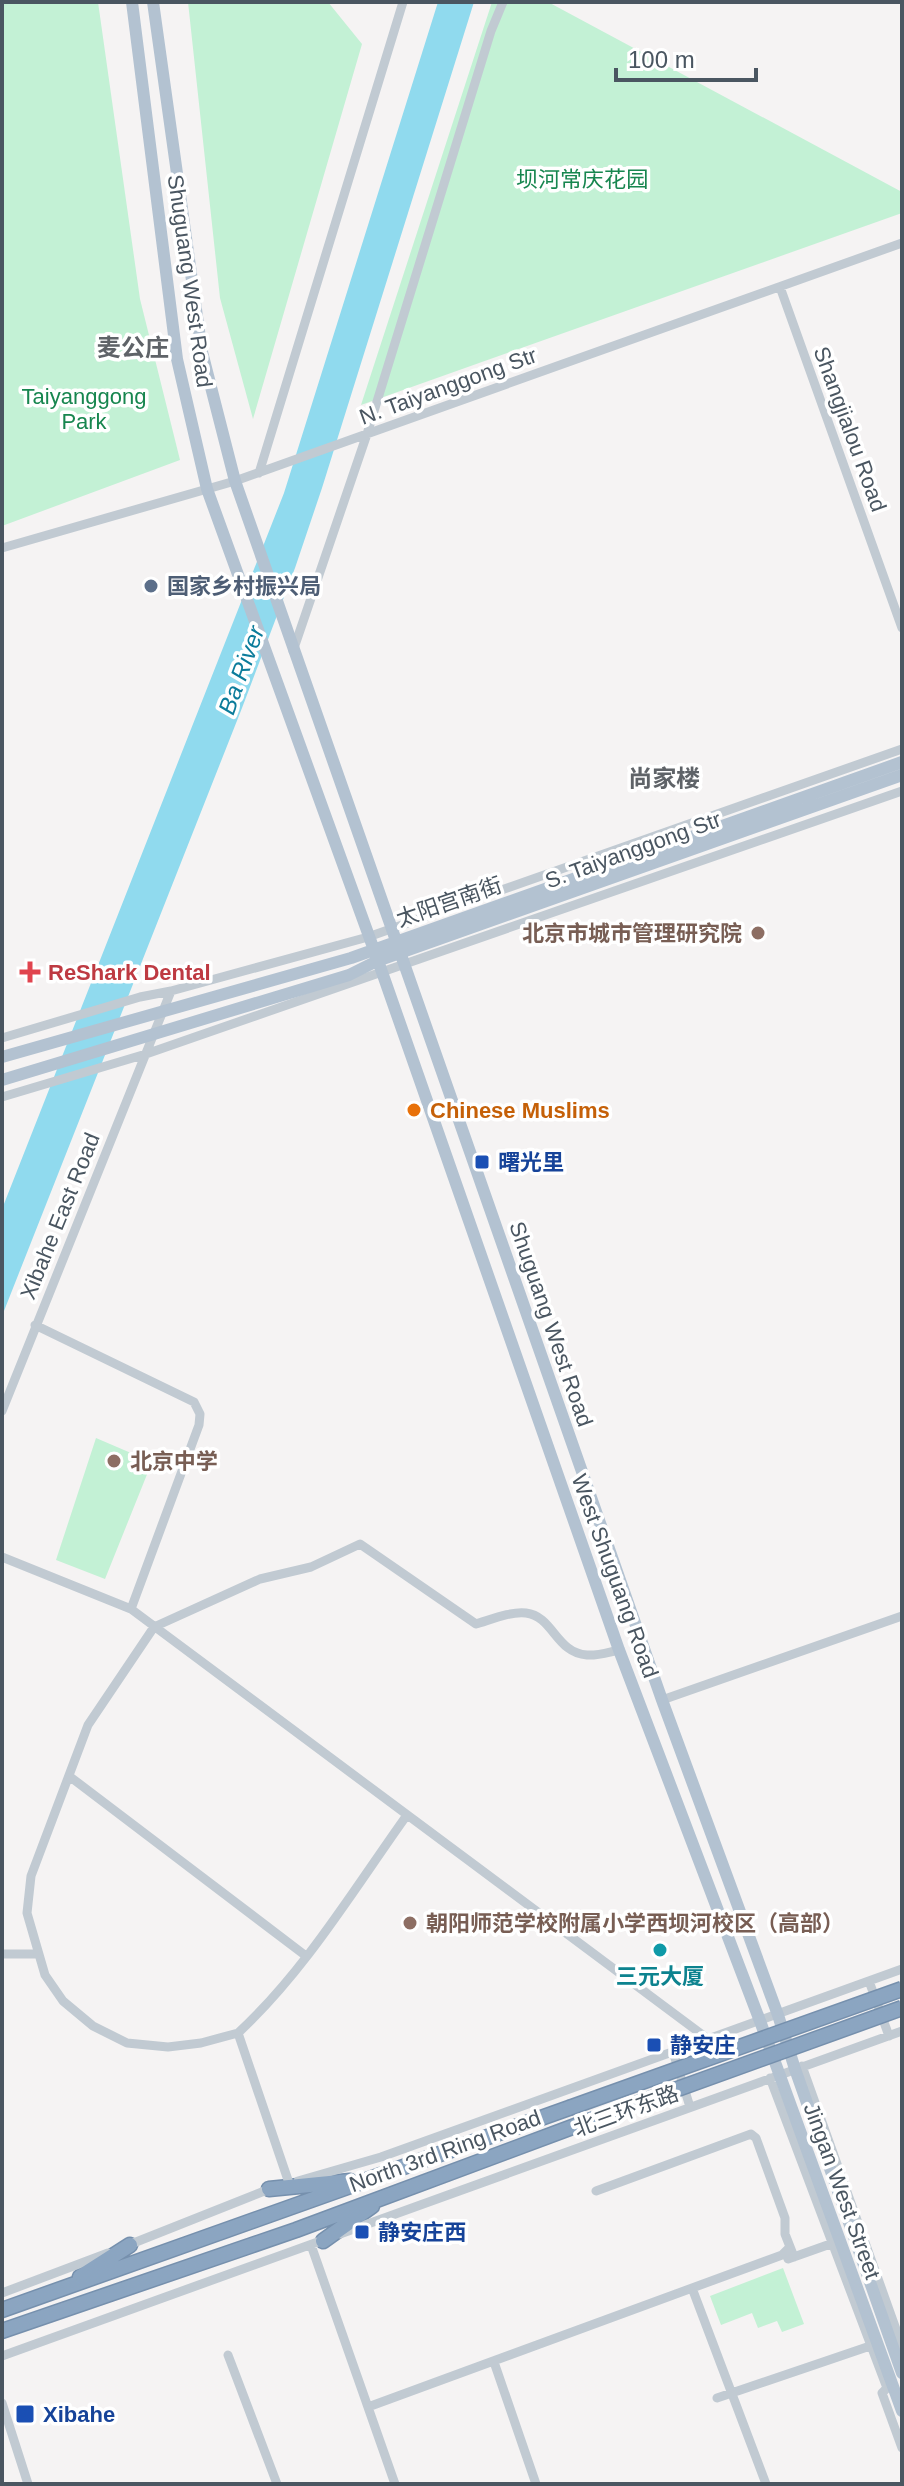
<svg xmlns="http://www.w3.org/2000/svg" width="904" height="2486" viewBox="0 0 904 2486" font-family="Helvetica,'Noto Sans SC',sans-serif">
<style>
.green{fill:#c3f1d5}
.water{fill:#90daee}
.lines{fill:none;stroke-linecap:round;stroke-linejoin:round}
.highway-casing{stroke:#7690ad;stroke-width:17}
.minor{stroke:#c1cad2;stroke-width:9}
.major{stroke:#b3c2d1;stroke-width:12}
.highway{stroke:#8ba5c1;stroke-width:14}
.highway-bridge-casing{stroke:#7690ad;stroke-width:17;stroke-linecap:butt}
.highway-bridge{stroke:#8ba5c1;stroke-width:14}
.service-dot{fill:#5c6f8a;stroke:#fff;stroke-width:3}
.education-dot{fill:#8d6e63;stroke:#fff;stroke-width:3}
.health-dot{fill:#e0444e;stroke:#fff;stroke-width:3}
.food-dot{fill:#e8710a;stroke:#fff;stroke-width:3}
.transit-dot{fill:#1a4fb4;stroke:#fff;stroke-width:3}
.culture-dot{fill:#0f9aa8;stroke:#fff;stroke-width:3}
.labels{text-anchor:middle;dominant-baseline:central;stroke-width:7;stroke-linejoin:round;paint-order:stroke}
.park-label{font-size:22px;fill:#17864f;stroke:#fff}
.street-label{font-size:22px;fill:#4a5661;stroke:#fff}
.service-label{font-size:22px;font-weight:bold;fill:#4e5e75;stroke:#fff;text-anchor:start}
.education-label{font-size:22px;font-weight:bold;fill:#785e54;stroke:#fff;text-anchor:start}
.health-label{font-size:22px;font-weight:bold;fill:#be3a42;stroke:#fff;text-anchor:start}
.food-label{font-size:22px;font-weight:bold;fill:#c56008;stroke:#fff;text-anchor:start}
.transit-label{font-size:22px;font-weight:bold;fill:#164399;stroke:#fff;text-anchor:start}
.culture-label{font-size:22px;font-weight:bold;fill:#0d838f;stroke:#fff}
.neighbourhood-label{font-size:24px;font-weight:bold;fill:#5f6368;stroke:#fff}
.water-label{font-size:24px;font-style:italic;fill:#0c7c9b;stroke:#fff}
</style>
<rect width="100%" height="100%" fill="#f5f3f3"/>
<path class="green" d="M2,2H98L140,299L180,460L2,526Z
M188,2H328L362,44L253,419L220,298Z
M492,2H548L902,192V213L361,405Z
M96,1438L152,1462L105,1579L56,1560Z
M783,2268L804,2324L782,2332L777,2321L758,2328L752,2313L721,2325L710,2296Z"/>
<path class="water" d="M438,2H474L322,488L295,568L242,708L2,1316V1209L284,493Z"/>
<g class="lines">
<g class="highway-casing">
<path id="highway" d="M269,2189L350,2181
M323,2241L372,2206
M80,2277L130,2245
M2,2310L569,2108
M2,2331L296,2230L575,2126"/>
</g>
<path class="minor" d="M780,287L902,628
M259,473L403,2
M2,548L235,481L902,243
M293,651L367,434L491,31L503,2
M2,1038L140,997L171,991L368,937L902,749
M2,1097L146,1054L902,791
M35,1325L194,1402L200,1414L199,1425L131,1609
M2,1411L171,991
M2,1557L131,1609L708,2039
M662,1700L902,1616
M69,1776L306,1956
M2,1954H37
M869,1981L889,2036
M238,2033C305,1971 354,1889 407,1815
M673,2052L690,2107
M802,2066L902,2346
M770,2078L887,2388L882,2393L902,2448
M298,2181L381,2157L902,1969
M289,2183L238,2033L201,2043L168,2047L127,2043L93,2026L63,2001L45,1975L27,1913L31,1876L88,1725L154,1627L260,1579L311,1567L360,1544L476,1624C490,1620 511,1611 526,1613C553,1616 556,1653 587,1655C597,1656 609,1652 619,1650
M596,2191L751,2134L756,2138L785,2218V2234L794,2257
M340,2234L902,2031
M311,2245L395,2484
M126,2246L272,2188
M788,2259L836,2242
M692,2288L766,2484
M2,2293L108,2253
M228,2355L277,2484
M2,2356L326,2239
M494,2362L536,2484
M717,2398L873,2345
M2,2403L28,2484
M368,2407L782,2255L790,2247"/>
<path class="major" d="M132,2L177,359L207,489L382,972L619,1650L760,2021L902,2411
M153,2L202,352L235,481L662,1700L778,2015L795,2069L902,2373
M2,1057L351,958L902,762
M2,1080L349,975L377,961L902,775"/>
<use href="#highway" class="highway"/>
<g class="highway-bridge-casing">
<path id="highway-bridge" d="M569,2108L902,1989
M575,2126L902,2008"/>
</g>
<use href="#highway-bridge" class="highway-bridge"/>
</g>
<circle class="service-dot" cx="151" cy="586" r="8"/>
<g class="education-dot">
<circle cx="758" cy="933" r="8"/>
<circle cx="114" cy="1461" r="8"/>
<circle cx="410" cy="1923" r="8"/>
</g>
<path class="health-dot" d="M26 960h8v8h8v8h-8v8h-8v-8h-8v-8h8z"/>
<circle class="food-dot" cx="414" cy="1110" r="8"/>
<g class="transit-dot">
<rect x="474" y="1154" width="16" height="16" rx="4"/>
<rect x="646" y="2037" width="16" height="16" rx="4"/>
<rect x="354" y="2224" width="16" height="16" rx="4"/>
<rect x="15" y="2404" width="20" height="20" rx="4"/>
</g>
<circle class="culture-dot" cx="660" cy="1950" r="8"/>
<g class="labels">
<g class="park-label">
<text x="582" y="179">坝河常庆花园</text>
<text x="84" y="396">Taiyanggong<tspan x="84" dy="25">Park</tspan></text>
</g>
<g class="street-label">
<text transform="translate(190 281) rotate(82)">Shuguang West Road</text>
<text transform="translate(448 386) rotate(-20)">N. Taiyanggong Str</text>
<text transform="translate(850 429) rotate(70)">Shangjialou Road</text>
<text transform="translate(633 850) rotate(-20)">S. Taiyanggong Str</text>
<text transform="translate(449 902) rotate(-19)">太阳宫南街</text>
<text transform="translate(60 1216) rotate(-68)">Xibahe East Road</text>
<text transform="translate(551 1324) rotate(71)">Shuguang West Road</text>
<text transform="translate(615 1576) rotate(70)">West Shuguang Road</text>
<text transform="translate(626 2111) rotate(-20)">北三环东路</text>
<text transform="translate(445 2151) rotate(-20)">North 3rd Ring Road</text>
<text transform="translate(842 2191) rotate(70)">Jingan West Street</text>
</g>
<g class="service-label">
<text x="167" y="586">国家乡村振兴局</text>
</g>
<g class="education-label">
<text x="742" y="933" text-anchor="end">北京市城市管理研究院</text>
<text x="130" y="1461">北京中学</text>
<text x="426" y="1923">朝阳师范学校附属小学西坝河校区（高部）</text>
</g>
<g class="health-label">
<text x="48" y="972">ReShark Dental</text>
</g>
<g class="food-label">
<text x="430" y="1110">Chinese Muslims</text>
</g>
<g class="transit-label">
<text x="498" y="1162">曙光里</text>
<text x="670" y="2045">静安庄</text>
<text x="378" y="2232">静安庄西</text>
<text x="43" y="2414">Xibahe</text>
</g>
<g class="culture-label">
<text x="660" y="1976">三元大厦</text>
</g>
<g class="neighbourhood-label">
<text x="133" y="347">麦公庄</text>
<text x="664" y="778">尚家楼</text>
</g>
<g class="water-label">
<text transform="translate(241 670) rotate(-70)">Ba River</text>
</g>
</g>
<rect width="904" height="2486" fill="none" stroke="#4a5661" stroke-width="8"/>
<path d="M616 68v12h140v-12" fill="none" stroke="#4a5661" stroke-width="4"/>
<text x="628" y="68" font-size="24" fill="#4a5661" stroke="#ffffff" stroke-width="6" paint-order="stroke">100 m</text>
</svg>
